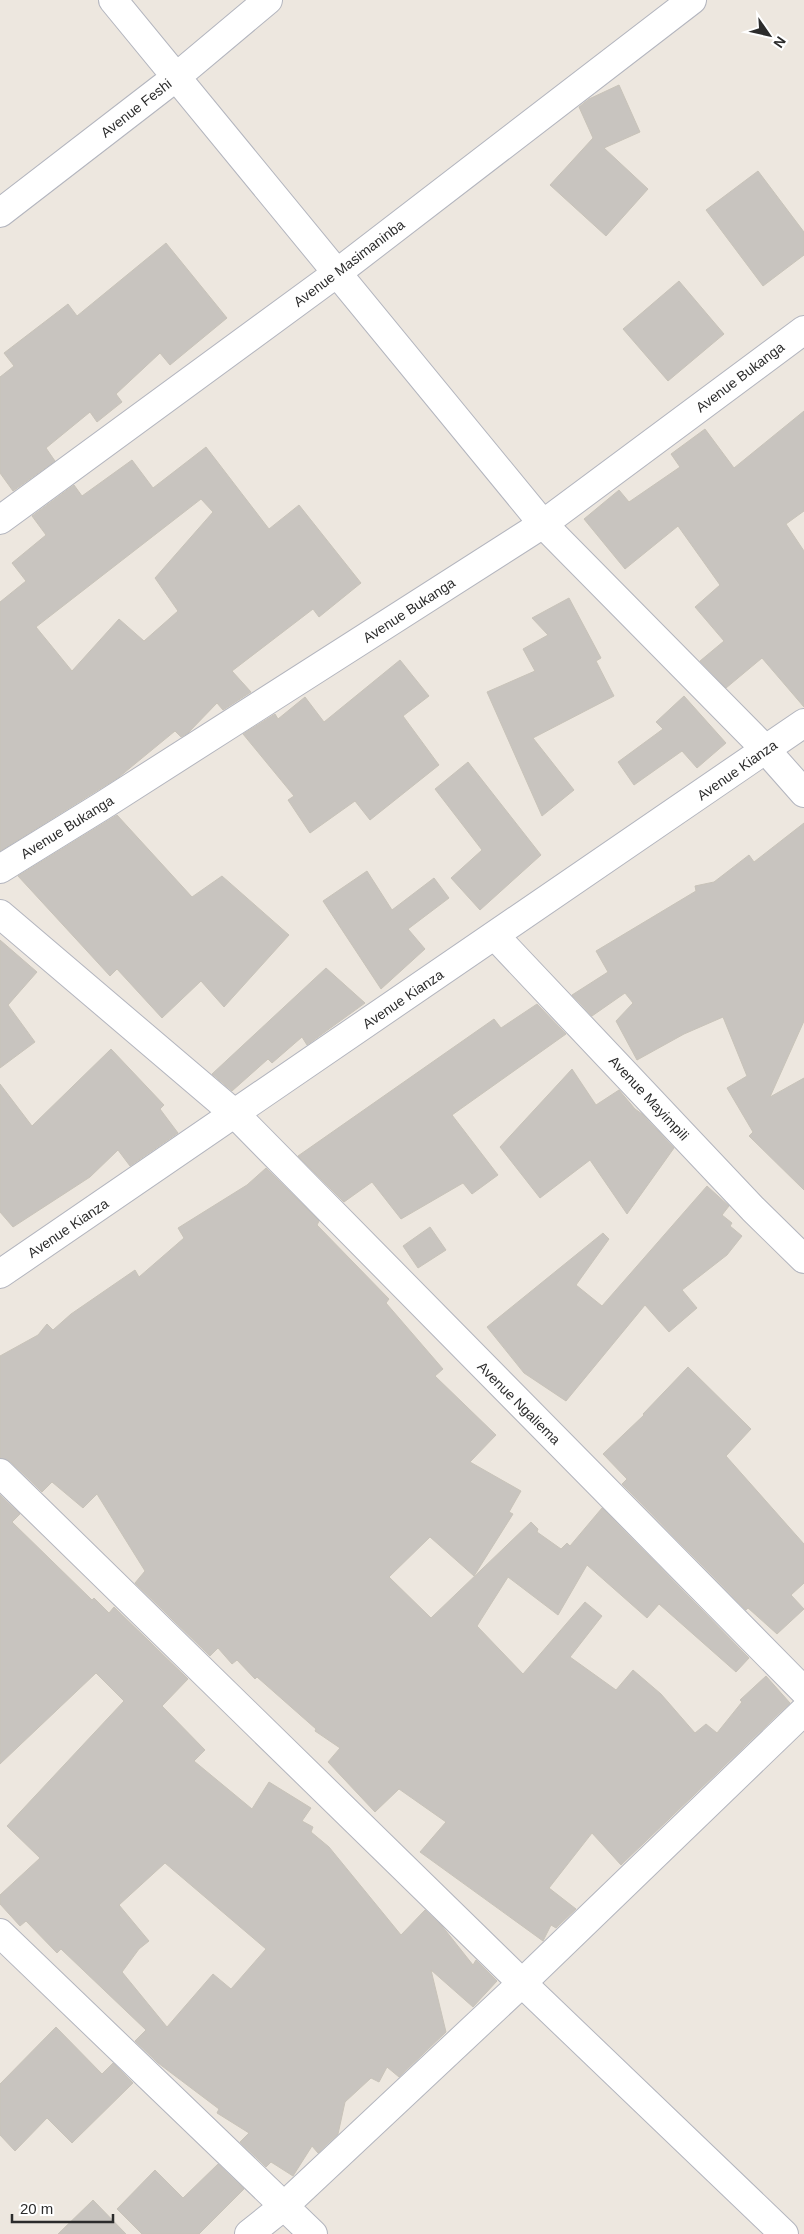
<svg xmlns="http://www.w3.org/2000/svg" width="804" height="2234" viewBox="0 0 804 2234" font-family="Helvetica,sans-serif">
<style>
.building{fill:#c8c4bf;stroke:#c8c3b9;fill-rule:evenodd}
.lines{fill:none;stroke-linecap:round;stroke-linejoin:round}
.street-casing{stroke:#b3b5be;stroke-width:30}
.secondary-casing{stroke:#b3b5be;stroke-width:30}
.street{stroke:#fff;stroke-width:28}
.secondary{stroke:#fff;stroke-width:28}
.labels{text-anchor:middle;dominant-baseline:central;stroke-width:4;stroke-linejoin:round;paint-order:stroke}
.street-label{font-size:14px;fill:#2c2c2c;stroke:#fff}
</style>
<rect width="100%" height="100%" fill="#ede7df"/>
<path class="building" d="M619,85L640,132L604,148L648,189L606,236L550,185L593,138L579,107L589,99Z
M758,171L804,232V255L763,286L706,210Z
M166,243L227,318L170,365L160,353L116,394L122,402L97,422L90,412L46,448L55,461L13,491L0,473V377L14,366L4,353L68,304L77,316Z
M679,281L724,334L668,381L623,329Z
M804,411V511L786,524L804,551V707L762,658L726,688L700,661L724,641L695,607L720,585L678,526L625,569L584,519L619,490L629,502L680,467L671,454L705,429L734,468Z
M206,447L269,529L299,505L361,583L319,617L313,609L232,671L251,692L223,710L217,703L188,733L181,737L175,731L119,777L0,851V602L26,581L12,563L46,535L32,516L74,485L82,496L132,460L153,488ZM201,499L213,512L155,578L178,611L144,641L119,619L72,671L36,627Z
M569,598L601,658L596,661L614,696L533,738L574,790L542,816L487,692L535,671L523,649L548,635L532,618Z
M400,660L429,696L403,716L439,765L370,820L355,801L310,833L288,800L294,796L243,734L275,714L278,719L305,697L324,722Z
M684,696L726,743L697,768L682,751L634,785L618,762L663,729L656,722Z
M468,762L541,855L480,910L451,878L482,850L435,789Z
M117,815L192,897L222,876L289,935L224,1007L201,981L162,1018L117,969L110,976L18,876Z
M804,823V1021L770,1097L804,1078V1190L749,1136L753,1132L727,1088L747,1076L723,1017L684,1034L637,1060L616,1021L633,1003L625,993L592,1016L572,995L608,972L596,951L696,891L695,886L714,882L749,855L754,862Z
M367,871L392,910L434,878L449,898L408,929L425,949L381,989L323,901Z
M0,940L37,972L8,1005L35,1042L0,1068Z
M326,968L365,1003L307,1045L302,1037L272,1063L268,1059L232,1091L212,1074Z
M537,1004L566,1034L452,1115L498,1175L472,1194L463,1183L401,1219L372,1182L344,1202L298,1156L494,1019L501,1028Z
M111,1049L164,1105L160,1109L178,1133L130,1166L118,1150L90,1177L13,1227L0,1212V1084L32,1126Z
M572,1069L596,1105L619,1090L635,1109L642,1114L674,1148L627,1214L590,1160L540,1198L500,1147Z
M266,1168L319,1221L317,1225L389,1299L386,1303L443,1369L435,1376L496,1435L470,1462L521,1491L509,1512L513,1514L474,1576L430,1537L389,1577L431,1618L531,1522L538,1529L537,1532L561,1549L567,1543L570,1546L602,1508L749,1658L736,1672L659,1604L647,1618L587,1565L558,1615L508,1577L477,1626L523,1674L585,1602L602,1616L570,1657L616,1690L633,1670L661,1694L695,1733L706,1724L717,1733L742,1702L740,1700L766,1676L790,1703L621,1865L592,1833L549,1888L576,1909L556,1928L551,1925L543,1941L420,1852L446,1822L399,1789L375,1812L328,1762L340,1748L315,1731L316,1729L257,1677L255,1679L237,1660L232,1664L218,1648L210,1656L135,1583L145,1571L97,1494L83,1508L52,1482L42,1492L11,1462L0,1458V1356L38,1335L47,1324L53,1330L71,1314L135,1270L139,1277L184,1238L178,1228L247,1185Z
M707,1186L729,1206L722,1215L732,1223L730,1226L742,1236L727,1255L682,1290L697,1308L669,1332L645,1305L566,1401L524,1373L487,1327L603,1233L609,1239L576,1285L602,1306Z
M430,1227L446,1250L418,1268L403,1246Z
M688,1367L751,1429L726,1456L804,1544V1583L791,1595L804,1609L777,1634L748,1608L746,1610L622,1484L627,1479L603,1454L644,1415L643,1414Z
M0,1495L20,1514L12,1522L92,1600L94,1598L109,1613L114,1607L188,1679L162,1706L205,1750L194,1761L252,1809L269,1782L311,1808L302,1821L313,1827L311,1832L329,1847L401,1935L425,1910L442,1926L473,1965L476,1960L497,1981L473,2007L431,1970L446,2032L399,2077L387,2067L379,2082L371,2078L345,2102L338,2134L318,2153L312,2146L293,2176L271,2162L266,2167L240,2142L249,2133L217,2113L219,2109L158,2063L135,2041L146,2030L61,1949L57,1953L26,1921L20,1926L0,1904V1895L40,1858L7,1826L124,1701L96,1673L0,1764ZM165,1863L266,1949L231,1989L213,1974L167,2027L122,1972L139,1949L149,1941L119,1905Z
M56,2027L102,2074L113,2063L133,2083L72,2143L47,2118L15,2151L0,2135V2084Z
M218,2164L244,2189L199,2234H142L117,2209L155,2170L183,2198Z
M93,2200L126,2234H58Z"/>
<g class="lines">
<g class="street-casing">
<path id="street" d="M113,0L543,524L766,750L804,793
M0,213L175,78L268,0
M0,520L337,273L692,0
M0,869L102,806L543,524L804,330
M0,914L235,1114L804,1691
M495,936L753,1209L804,1259
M0,1473L522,1983L784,2234
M0,1933L313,2234
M249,2234L284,2206L522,1983L804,1711"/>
</g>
<g class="secondary-casing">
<path id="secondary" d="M0,1274L804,723"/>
</g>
<use href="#street" class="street"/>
<use href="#secondary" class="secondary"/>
</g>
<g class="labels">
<g class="street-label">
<text transform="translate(136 108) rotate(-38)">Avenue Feshi</text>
<text transform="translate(349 263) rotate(-37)">Avenue Masimaninba</text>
<text transform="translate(740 377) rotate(-37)">Avenue Bukanga</text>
<text transform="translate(409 610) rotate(-33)">Avenue Bukanga</text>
<text transform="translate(737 770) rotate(-35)">Avenue Kianza</text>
<text transform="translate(67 827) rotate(-32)">Avenue Bukanga</text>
<text transform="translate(403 999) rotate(-34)">Avenue Kianza</text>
<text transform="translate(649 1098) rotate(47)">Avenue Mayimpili</text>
<text transform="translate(68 1228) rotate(-34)">Avenue Kianza</text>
<text transform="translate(519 1403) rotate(45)">Avenue Ngaliema</text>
</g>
</g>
<g transform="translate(769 35) rotate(124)" stroke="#ffffff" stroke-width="4" paint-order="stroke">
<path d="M0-4L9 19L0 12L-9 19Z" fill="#2c2c2c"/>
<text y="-8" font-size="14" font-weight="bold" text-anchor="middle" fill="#2c2c2c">N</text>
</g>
<path d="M12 2214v8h101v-8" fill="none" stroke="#2c2c2c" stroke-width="2.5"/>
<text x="20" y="2214" font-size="15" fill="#2c2c2c" stroke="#ffffff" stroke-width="4" paint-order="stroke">20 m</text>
</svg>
